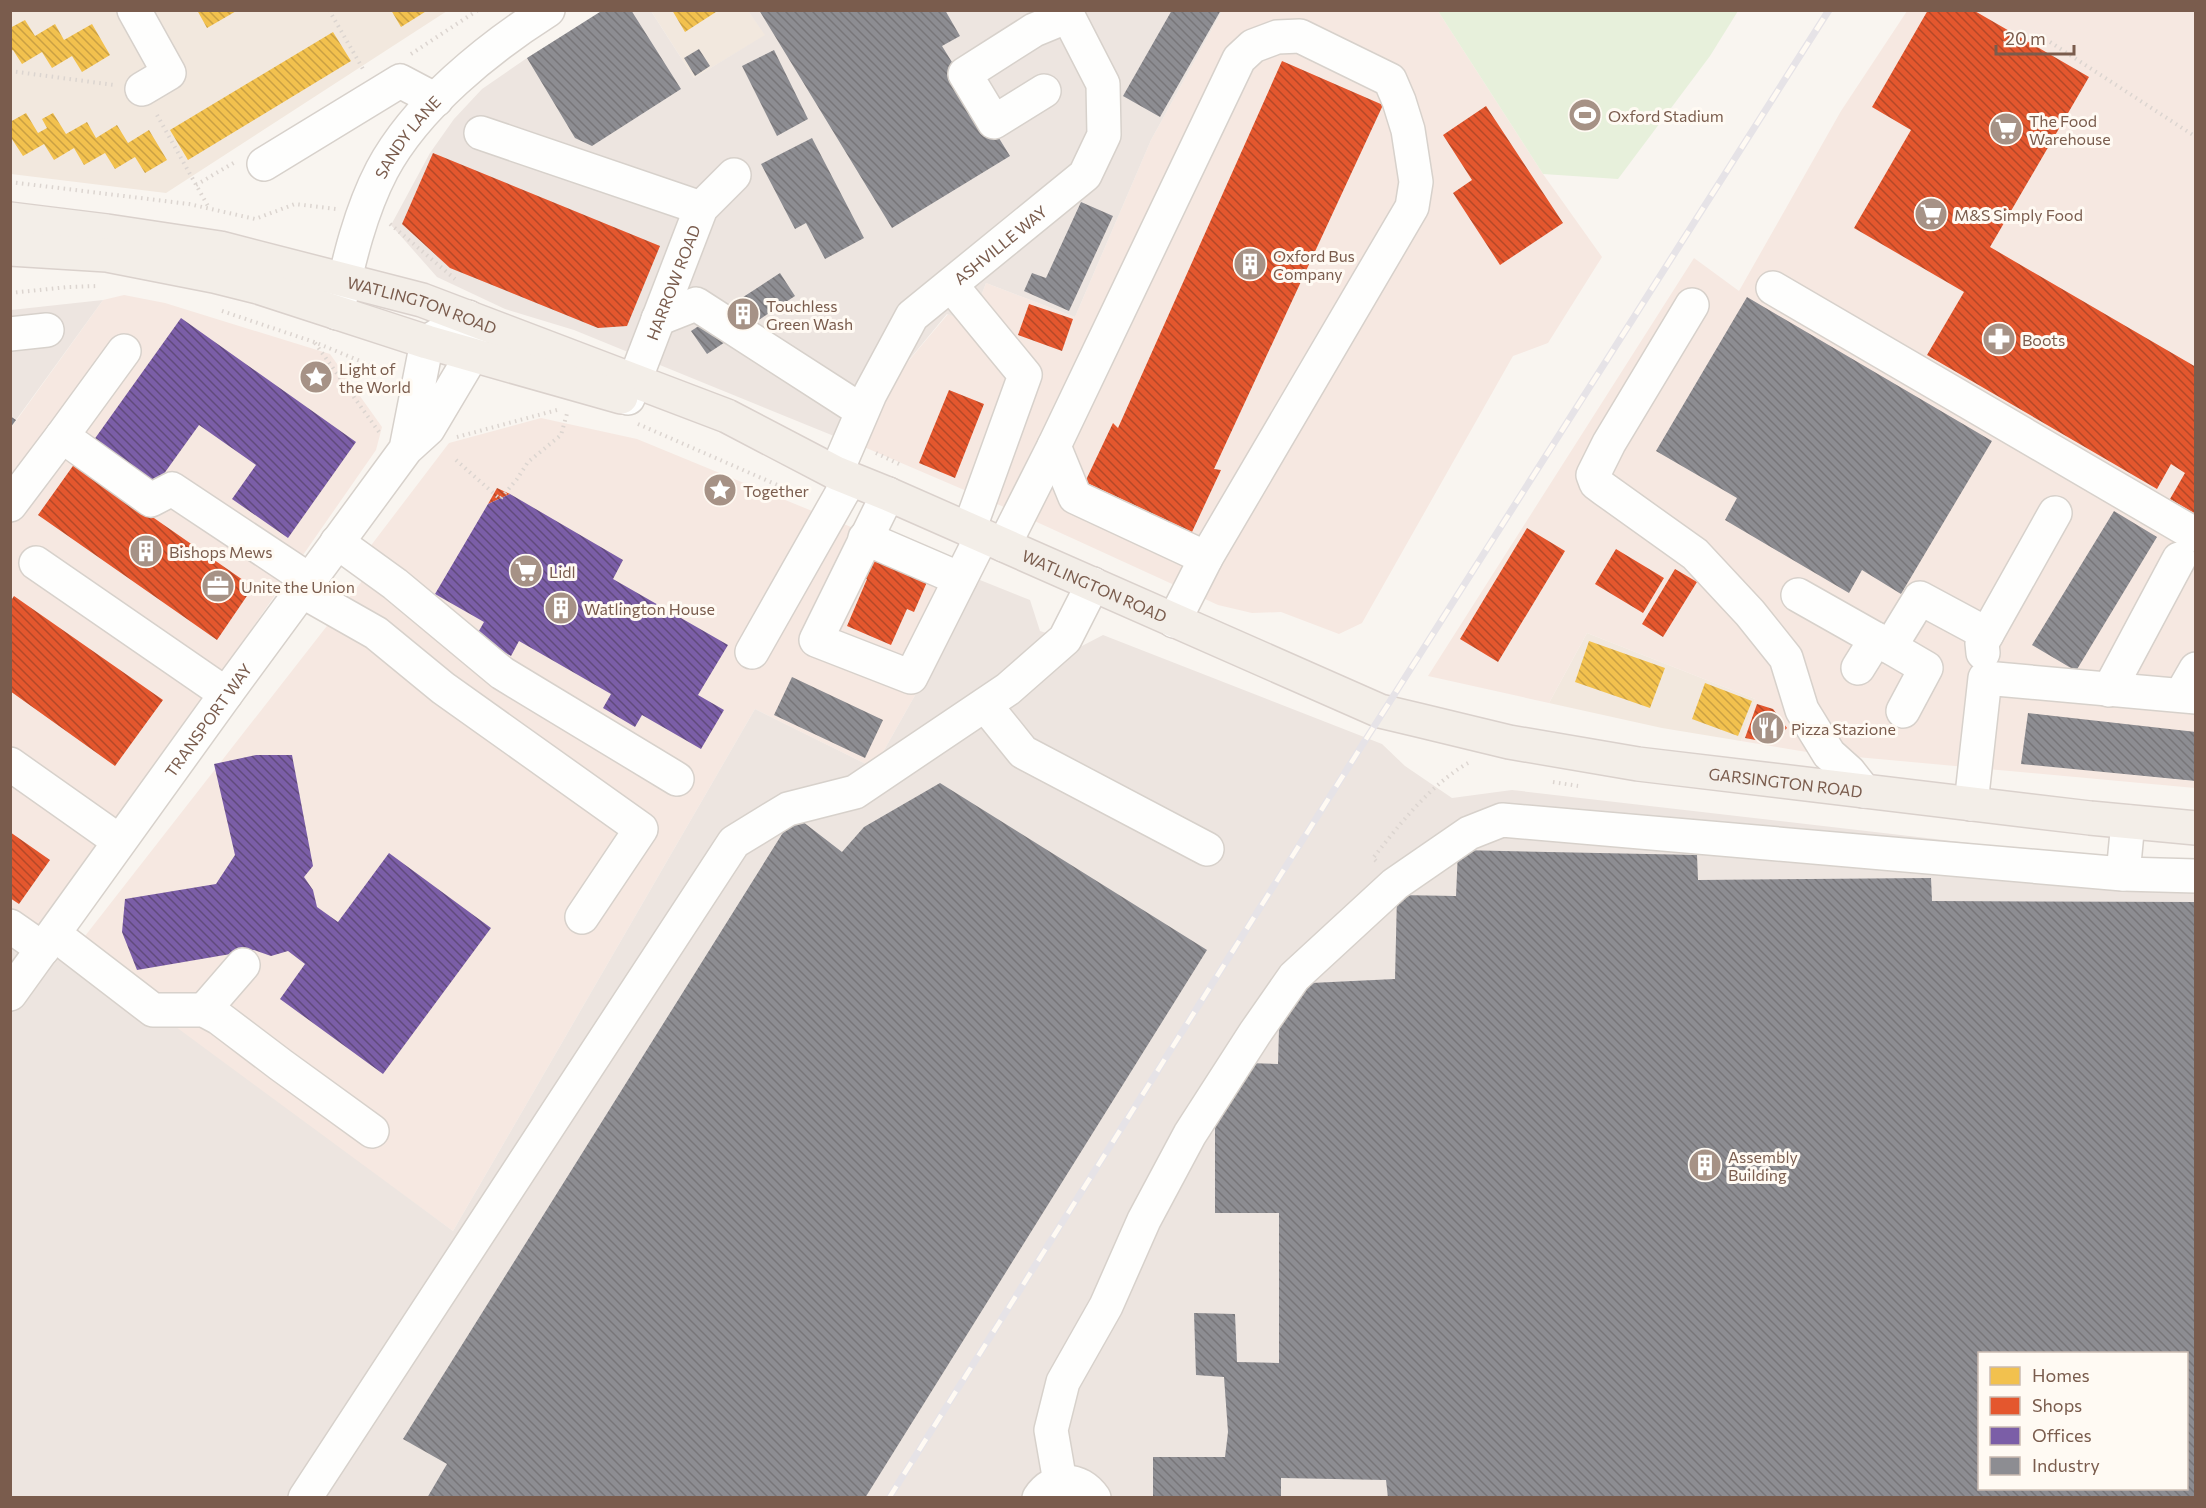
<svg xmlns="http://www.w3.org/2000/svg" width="2206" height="1508" viewBox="0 0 2206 1508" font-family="Commissioner,sans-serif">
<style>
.residential{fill:#f2e8de}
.commercial{fill:#f6e8e1}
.industrial{fill:#ede5e0;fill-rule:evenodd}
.pitch{fill:#e7f0db}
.homes{fill:url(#homes-back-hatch)}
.shops{fill:url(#shops-back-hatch)}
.offices{fill:url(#offices-back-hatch)}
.industry{fill:url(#industry-back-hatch);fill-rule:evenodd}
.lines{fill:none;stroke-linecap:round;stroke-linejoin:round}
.minor-casing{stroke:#d7d1cb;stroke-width:36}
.major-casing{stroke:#dad1cc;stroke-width:36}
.path{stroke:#dcd5d0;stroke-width:4;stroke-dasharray:1.5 4.5;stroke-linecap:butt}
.minor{stroke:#fefefd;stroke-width:33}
.major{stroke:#f3eee8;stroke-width:33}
.rail-casing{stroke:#e6e3e7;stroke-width:7}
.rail{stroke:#fffaf3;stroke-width:4.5;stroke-dasharray:14;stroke-linecap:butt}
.labels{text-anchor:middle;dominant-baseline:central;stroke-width:6;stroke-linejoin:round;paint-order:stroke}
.poi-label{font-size:16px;fill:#7a5c4d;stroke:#fffaf3;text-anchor:start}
.street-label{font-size:16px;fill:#7a5c4d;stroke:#fffaf3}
</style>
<defs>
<pattern id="homes-back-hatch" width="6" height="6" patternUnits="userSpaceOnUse" patternTransform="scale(1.5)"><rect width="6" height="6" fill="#f2c14e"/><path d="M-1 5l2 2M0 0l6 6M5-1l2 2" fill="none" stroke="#c9a043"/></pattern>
<pattern id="shops-back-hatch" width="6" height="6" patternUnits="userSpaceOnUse" patternTransform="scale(1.5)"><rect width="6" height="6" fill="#e4572e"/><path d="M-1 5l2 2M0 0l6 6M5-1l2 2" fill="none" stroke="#b44828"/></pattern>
<pattern id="offices-back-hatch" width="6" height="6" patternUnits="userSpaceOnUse" patternTransform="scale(1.5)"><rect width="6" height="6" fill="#7b5ea7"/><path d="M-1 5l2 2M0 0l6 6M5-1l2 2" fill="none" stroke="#614a7c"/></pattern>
<pattern id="industry-back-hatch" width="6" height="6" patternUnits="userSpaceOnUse" patternTransform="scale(1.5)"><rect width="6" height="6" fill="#8d8d92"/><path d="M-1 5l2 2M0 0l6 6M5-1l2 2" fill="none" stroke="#787679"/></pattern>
</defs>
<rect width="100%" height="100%" fill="#f9f5f0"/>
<path class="residential" d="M11,11H447L166,193L11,174Z
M651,11H748L766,35L694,78Z
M1587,633L1755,699L1741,741L1662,728L1549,703Z"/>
<path class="commercial" d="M1222,11H1438L1543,174L1602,257L1548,343L1513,356L1362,623L1339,634L1281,612L1252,613L1218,605L1004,507L857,444L884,390L948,314L971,322L986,283L1075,317L1151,140Z
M1907,11H2195V788L1813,753L1741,741L1755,699L1587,633L1549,703L1428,676L1694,258L1739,291L1841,111Z
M124,295L165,303L330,354L382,427L376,450L39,935L11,916V428L103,300Z
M541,418L637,439L980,580L874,768L755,709L453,1231L71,954L362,581L350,573L449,443Z"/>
<path class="industrial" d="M603,11H651L694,78L765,35L748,11H1222L1151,140L1075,317L986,283L971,322L947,314L884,390L856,445L574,330L505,309L437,277L391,225L430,153L454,119L482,89L527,58Z
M103,300L16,420L11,428V310Z
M980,580L1030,600L1040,631L1065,639L1080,647L1103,635L1382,744L1405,766L1452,798L1512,790L2124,861L2195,871V1497H11L10,916L153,1010L453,1231L755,709L874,768ZM1980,1354H2186V1488H1980Z"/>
<path class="pitch" d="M1438,11H1738L1710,56L1618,179L1543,174Z"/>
<path class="homes" d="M197,10H238L207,28Z
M391,10H428L401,27Z
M672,10H719L685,32Z
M25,20L35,36L55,24L64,40L92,24L110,55L82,72L72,56L52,68L42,52L22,64L13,50L10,51V28Z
M333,32L351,61L188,160L170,130Z
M26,113L38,133L47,128L42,119L53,113L66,134L87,122L96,138L117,125L128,143L149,130L167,160L145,173L135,157L115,169L105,153L84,165L74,148L54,160L44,144L23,156L10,136V122Z
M1589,641L1665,668L1650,708L1575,682Z
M1705,683L1752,701L1738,736L1692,719Z"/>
<path class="shops" d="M1928,10H1973L2089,77L1990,247L2196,367V514L2170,499L2185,473L2171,464L2157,489L1927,355L1964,292L1854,228L1911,130L1872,107Z
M1282,61L1383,105L1214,469L1221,470L1192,532L1085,482L1113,423L1118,428Z
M1486,106L1563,223L1500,265L1453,193L1472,180L1443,135Z
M433,153L660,246L627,326L598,328L450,268L402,224Z
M1029,304L1073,319L1062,351L1018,335Z
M949,390L984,404L955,478L919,463Z
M75,463L253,587L217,640L38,515Z
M497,488L510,494L488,504Z
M1527,528L1565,551L1498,662L1460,639Z
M1616,549L1664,578L1643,613L1595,584Z
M869,556L927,582L914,612L907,609L891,645L847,626L867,579L860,576Z
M1675,569L1697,582L1663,637L1642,624Z
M14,596L163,700L115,766L10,691V602Z
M1757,704L1773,709L1787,728L1771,743L1745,738Z
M10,832L50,860L19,904L10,898Z"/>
<path class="offices" d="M181,318L356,442L288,538L232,499L256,465L199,425L153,489L91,444Z
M510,494L623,560L613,579L728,645L698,695L724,710L701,749L642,715L635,727L603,708L611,694L519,641L511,656L476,636L484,622L435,594L488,504Z
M256,755H292L313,866L304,877L313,890L317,907L338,922L389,853L491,928L383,1074L280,999L305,964L288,951L271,956L254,950L137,970L122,932L125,899L216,884L235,855L214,764Z"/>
<path class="industry" d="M603,10H631L681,89L592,146L575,138L527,58Z
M759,10H945L960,36L942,46L1010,156L892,228Z
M1172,10H1221L1160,117L1123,96Z
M699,49L710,66L695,76L684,58Z
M774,50L808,119L777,136L742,66Z
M812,138L864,238L825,259L806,223L795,229L761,164Z
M1081,202L1113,216L1069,311L1024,291L1032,273L1046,278Z
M780,273L795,296L707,354L691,331Z
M1747,297L1992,441L1901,594L1862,570L1849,593L1725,520L1737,498L1656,451Z
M10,416L16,420L10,428Z
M2114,511L2157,537L2076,671L2032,645Z
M792,677L883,720L865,758L774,715Z
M2028,713L2196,732V781L2021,764Z
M940,783L1207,950L865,1498H427L447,1464L403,1439L794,815L842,852L864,827Z
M1458,850L1697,855L1698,880L1931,878L1932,901L2196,902V1498H1388L1386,1480L1281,1478V1498H1153V1457H1225L1228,1432L1224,1377L1196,1375L1194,1313L1235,1314L1237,1362L1279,1363V1213H1215V1118L1246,1063L1278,1064L1279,1028L1311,983L1395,979L1397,895L1456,896ZM1980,1354H2186V1488H1980Z"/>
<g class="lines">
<g class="minor-casing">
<g id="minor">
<path d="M134,10L169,73L142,89"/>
<path d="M1044,91L994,122L965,74L1034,30L1068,16"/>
<path d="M481,133L701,208"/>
<path d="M264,164L400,81L436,100"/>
<path d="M951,285L1025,375L969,530"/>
<path d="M1773,288L2196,535"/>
<path d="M1692,305L1609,443L1593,475L1596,483L1604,489L1695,554L1750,613L1786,658L1802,710L1829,754L1849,772L1864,791"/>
<path id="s1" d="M337,313C348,265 359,214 382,170C416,106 488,48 548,10"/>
<path d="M658,319L696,304L862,411"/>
<path d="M10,334L47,330"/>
<path d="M124,351L62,436L151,500L172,489L309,580"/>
<path id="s2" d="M628,398L701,208L734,175"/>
<path d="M1054,446L1075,497L1206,558"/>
<path id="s3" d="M836,473L870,394L912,316L1085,175L1104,135L1103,84L1065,10"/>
<path d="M888,494L816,640L911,677L982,536"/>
<path d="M10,505L62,436"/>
<path d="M865,538L960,579"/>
<path d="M337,542L395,584L502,673L677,779"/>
<path d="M1004,545L1054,446L1239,59L1253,46L1277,37L1300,36L1390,80L1399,101L1408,130L1416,182L1412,207L1206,558L1174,621"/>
<path d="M36,563L226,694"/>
<path d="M302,591L376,633L443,688L641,829L582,917"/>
<path d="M1798,595L1890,647"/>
<path d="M752,652L850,479"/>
<path d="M1983,653L1982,643L2055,513"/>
<path d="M1858,668L1876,639"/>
<path d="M2109,690L2179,559"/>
<path d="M2181,695L2196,669"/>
<path d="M985,705L1023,752L1207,849"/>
<path d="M1903,711L1926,668L1890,647L1920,598L1987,634"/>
<path d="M10,764L119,841"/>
<path d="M1971,804L1985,678L2196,697"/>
<path d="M2123,874L2196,876"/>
<path d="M10,926L43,949"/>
<path d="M54,934L153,1010H204L219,1018L281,1065L372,1131"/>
<path id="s4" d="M10,994L226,694L406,449L428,429L472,355L468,317L427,342L406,449"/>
<path d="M204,1010L243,965"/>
<path d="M1060,1482L1051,1430L1063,1382L1106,1306L1144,1220L1190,1134L1255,1033L1294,977L1395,884L1469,833L1502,820L2123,874L2128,822"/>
<path d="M305,1498L734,842L788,809L855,792L1008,689L1065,639L1093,584"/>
<path d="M1039,1498C1053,1476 1080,1477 1094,1498"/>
</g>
</g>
<g class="major-casing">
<g id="major">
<path id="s5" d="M10,219L107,231L220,248L422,300L727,416L836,473L888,494L1380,711L1418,720L1509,742L1638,764L2090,818L2196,828"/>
<path d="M10,249L107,255L214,276L258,287L427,342L621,397"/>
</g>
</g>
<path class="path" d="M329,10L363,69
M2050,42L2196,137
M411,54L478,10
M10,71L114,85
M157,115L209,208
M10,182L189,204L255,219L295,204L336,209
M196,185L235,162
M390,224L455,279
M10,293L68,287L99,286
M222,311L314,342L392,374
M315,343L379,432
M638,424L807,498
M457,437L557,410
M876,453L899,464
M456,460L500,499L517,479L528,462L561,435L568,410
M1553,782L1578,786
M1376,861L1373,858C1400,824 1430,785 1468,763"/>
<use href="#minor" class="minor"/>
<use href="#major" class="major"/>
<g class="rail-casing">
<path id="rail" d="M889,1498L1361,747L1829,10"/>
</g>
<use href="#rail" class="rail"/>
</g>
<defs>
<g id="stadium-disc" transform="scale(1.725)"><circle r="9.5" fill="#a69286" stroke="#fffaf3"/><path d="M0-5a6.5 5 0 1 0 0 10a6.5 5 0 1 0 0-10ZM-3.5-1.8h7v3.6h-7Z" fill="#fff"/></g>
<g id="supermarket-disc" transform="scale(1.725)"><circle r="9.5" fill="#a69286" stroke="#fffaf3"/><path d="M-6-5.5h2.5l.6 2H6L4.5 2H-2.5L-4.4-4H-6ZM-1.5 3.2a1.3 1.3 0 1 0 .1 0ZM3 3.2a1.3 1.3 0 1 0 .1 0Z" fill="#fff"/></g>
<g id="building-disc" transform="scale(1.725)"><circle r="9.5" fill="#a69286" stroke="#fffaf3"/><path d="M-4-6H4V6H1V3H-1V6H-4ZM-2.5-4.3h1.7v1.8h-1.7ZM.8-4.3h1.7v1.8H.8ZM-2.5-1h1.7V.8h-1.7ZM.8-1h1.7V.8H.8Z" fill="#fff"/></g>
<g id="pharmacy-disc" transform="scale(1.725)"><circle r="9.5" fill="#a69286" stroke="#fffaf3"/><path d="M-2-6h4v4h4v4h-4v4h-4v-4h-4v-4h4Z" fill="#fff"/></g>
<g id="sight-disc" transform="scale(1.725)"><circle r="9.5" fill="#a69286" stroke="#fffaf3"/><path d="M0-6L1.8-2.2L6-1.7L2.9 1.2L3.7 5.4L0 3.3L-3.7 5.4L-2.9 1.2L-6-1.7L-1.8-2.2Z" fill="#fff"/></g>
<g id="office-disc" transform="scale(1.725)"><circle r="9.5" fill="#a69286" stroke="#fffaf3"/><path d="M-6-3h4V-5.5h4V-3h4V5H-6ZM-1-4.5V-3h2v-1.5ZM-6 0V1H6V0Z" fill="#fff"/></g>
<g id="restaurant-disc" transform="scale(1.725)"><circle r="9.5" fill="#a69286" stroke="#fffaf3"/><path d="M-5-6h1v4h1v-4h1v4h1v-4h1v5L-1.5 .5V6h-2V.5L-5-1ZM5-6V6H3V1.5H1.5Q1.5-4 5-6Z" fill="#fff"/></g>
</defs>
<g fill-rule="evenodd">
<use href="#stadium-disc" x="1585" y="115"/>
<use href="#supermarket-disc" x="2006" y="129"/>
<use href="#supermarket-disc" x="1931" y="214"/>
<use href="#building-disc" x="1250" y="264"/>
<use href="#building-disc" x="743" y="314"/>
<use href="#pharmacy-disc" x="1999" y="339"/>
<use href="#sight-disc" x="316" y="377"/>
<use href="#sight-disc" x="720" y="490"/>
<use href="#building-disc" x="146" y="551"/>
<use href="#supermarket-disc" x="526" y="571"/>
<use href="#office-disc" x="218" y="586"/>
<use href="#building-disc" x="561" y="608"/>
<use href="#restaurant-disc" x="1768" y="728"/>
<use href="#building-disc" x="1705" y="1165"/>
</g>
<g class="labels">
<g class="poi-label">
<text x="1608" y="115">Oxford Stadium</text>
<text x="2029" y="120">The Food<tspan x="2029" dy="18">Warehouse</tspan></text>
<text x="1954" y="214">M&amp;S Simply Food</text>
<text x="1273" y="255">Oxford Bus<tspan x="1273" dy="18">Company</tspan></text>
<text x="766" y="305">Touchless<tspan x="766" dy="18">Green Wash</tspan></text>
<text x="2022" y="339">Boots</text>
<text x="339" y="368">Light of<tspan x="339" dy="18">the World</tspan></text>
<text x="743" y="490">Together</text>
<text x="169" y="551">Bishops Mews</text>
<text x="549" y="571">Lidl</text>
<text x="241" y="586">Unite the Union</text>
<text x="584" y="608">Watlington House</text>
<text x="1791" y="728">Pizza Stazione</text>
<text x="1728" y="1156">Assembly<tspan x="1728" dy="18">Building</tspan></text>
</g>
<g class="street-label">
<text stroke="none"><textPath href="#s1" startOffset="192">SANDY LANE</textPath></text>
<text stroke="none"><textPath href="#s3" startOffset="288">ASHVILLE WAY</textPath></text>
<text stroke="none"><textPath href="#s2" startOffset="124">HARROW ROAD</textPath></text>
<text stroke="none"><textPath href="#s5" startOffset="422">WATLINGTON ROAD</textPath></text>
<text stroke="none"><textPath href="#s5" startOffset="1152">WATLINGTON ROAD</textPath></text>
<text stroke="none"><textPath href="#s4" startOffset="338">TRANSPORT WAY</textPath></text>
<text stroke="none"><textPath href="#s5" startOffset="1876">GARSINGTON ROAD</textPath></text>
</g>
</g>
<rect width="2206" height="1508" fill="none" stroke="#7a5c4d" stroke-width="24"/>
<rect x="1978" y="1352" width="210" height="138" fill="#fffaf3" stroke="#cabbb1" stroke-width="1.5"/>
<rect x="1990" y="1367" width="30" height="18" fill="#f2c14e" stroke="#cabbb1" stroke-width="1.5"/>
<text x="2032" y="1382" font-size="18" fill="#7a5c4d">Homes</text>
<rect x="1990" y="1397" width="30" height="18" fill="#e4572e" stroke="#cabbb1" stroke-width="1.5"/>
<text x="2032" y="1412" font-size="18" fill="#7a5c4d">Shops</text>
<rect x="1990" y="1427" width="30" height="18" fill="#7b5ea7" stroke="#cabbb1" stroke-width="1.5"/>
<text x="2032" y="1442" font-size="18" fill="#7a5c4d">Offices</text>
<rect x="1990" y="1457" width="30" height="18" fill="#8d8d92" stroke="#cabbb1" stroke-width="1.5"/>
<text x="2032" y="1472" font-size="18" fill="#7a5c4d">Industry</text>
<path d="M1996 45v9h78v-9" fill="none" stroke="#7a5c4d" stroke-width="3"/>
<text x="2005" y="45" font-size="18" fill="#7a5c4d" stroke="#fffaf3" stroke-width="4.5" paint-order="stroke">20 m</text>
</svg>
